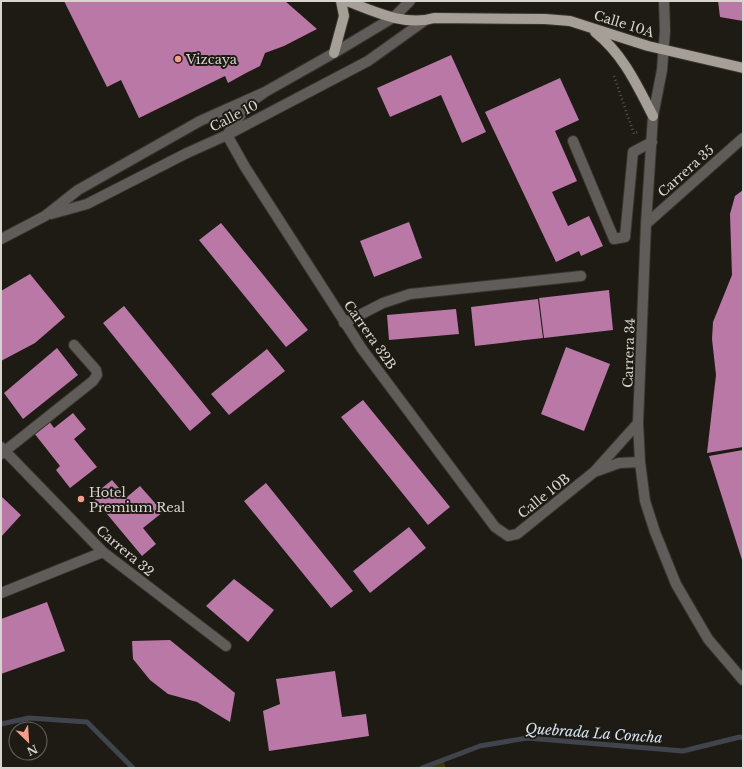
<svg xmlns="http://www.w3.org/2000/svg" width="744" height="769" viewBox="0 0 744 769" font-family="'Libre Baskerville',serif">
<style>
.green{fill:#403506}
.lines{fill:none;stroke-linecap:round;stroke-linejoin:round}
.stream{stroke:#40444c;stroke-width:5}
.building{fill:#ba78a7}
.minor-casing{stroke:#37352d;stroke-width:12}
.major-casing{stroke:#37352d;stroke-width:12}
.path{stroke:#585750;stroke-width:2.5;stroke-dasharray:1 3;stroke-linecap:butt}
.minor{stroke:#605c59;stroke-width:10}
.major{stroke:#a69f98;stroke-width:10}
.poi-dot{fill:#f49e89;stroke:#1d1b13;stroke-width:1.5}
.labels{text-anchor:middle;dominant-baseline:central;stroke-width:4;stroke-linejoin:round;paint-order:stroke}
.street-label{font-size:13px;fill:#d6d5d0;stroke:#1d1b13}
.poi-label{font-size:13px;fill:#d6d5d0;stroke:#1d1b13;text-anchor:start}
.water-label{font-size:14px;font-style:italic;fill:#d4e4f3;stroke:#1d1b13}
</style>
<rect width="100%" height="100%" fill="#1d1b13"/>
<path class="green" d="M443,760L446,768H422Z"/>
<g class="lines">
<path class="stream" d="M1,724L29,718L87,722L133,768
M422,768L480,746L527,738L683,751L740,737L743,738"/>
</g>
<path class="building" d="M64,1H285L317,29L284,46L265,53L260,66L246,73L228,83L225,76L139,118L121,80L107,87Z
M718,1H743V21L720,17Z
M451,55L486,132L462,143L441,95L390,117L377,88Z
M560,78L579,120L555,131L577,181L552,192L568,226L589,216L603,246L581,256L579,251L556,262L485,112Z
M743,190V447L707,453L716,375L712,339L713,322L732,275L730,214L735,196Z
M409,222L422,258L374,277L360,241Z
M221,223L308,330L286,347L199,240Z
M30,274L65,317L35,343L1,361V291Z
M609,290L613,330L544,338L539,298Z
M538,299L543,338L475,346L471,307Z
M124,306L211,413L190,431L103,323Z
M456,309L459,334L389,340L387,315Z
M566,347L610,364L584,431L541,414Z
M57,348L78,375L23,419L4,393Z
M267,349L285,371L229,415L211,394Z
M363,400L450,507L428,525L341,417Z
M73,413L86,429L74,439L97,467L70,488L56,470L60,466L34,433L49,421L54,428Z
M743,450V563L709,456Z
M112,480L127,497L140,486L163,512L143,528L156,544L142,556L92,496Z
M266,483L353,591L331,608L244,501Z
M1,496L21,515L1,537Z
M409,527L426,548L370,593L353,571Z
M234,579L274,610L248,642L206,606Z
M47,602L65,651L1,674V619Z
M170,640L235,693L230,722L197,702L168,694L150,680L133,659L132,641Z
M335,671L342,717L366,714L369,736L269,751L263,711L280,704L276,679Z"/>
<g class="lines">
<g class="minor-casing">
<path id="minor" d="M664,1L665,31L662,70L653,116L646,224L638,423L640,462L645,501L655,532L676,584L708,639L743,680
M265,92L248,104L227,135L245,167L362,349L495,527L508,536L517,534L594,472L638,423
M573,141L614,239L625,237L633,152L652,142
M51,214L87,204L187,153L227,135L368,61L424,21
M646,224L743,138
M1,239L45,216L78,190L200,121L265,92L334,53L394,17L410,1
M344,323L383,303L410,294L581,276
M1,447L103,552L226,646
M1,454L93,381L97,375L96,370L74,345
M597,471L619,463L640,462
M1,593L103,552"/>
</g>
<g class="major-casing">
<path id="major" d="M347,1C373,11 406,27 434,18L545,19L570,21L648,46L743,68
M595,32C623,54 637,85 653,116
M334,53L344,16L341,1"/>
</g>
<path class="path" d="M614,76L634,134L639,131"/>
<use href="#minor" class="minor"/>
<use href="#major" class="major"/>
</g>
<g class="poi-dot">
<circle cx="178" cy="59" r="4"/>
<circle cx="81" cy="499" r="4"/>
</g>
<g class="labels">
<g class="street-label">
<text transform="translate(624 24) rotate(17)">Calle 10A</text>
<text transform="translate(234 116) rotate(-27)">Calle 10</text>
<text transform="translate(686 171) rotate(-42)">Carrera 35</text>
<text transform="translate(370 335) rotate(55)">Carrera 32B</text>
<text transform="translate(629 353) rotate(-88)">Carrera 34</text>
<text transform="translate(544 496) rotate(-39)">Calle 10B</text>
<text transform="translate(125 551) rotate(40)">Carrera 32</text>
</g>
<g class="poi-label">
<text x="186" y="59">Vizcaya</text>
<text x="89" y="492">Hotel<tspan x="89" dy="15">Premium Real</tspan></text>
</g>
<g class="water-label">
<text transform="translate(594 733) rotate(4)">Quebrada La Concha</text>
</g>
</g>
<rect width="744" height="769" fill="none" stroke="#d6d5d0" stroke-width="4"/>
<g transform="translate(28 741) rotate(155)"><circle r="19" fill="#1d1b13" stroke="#67655f"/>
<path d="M0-3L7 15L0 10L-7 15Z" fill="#f49e89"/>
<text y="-6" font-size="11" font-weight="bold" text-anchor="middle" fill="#d6d5d0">N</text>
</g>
</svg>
